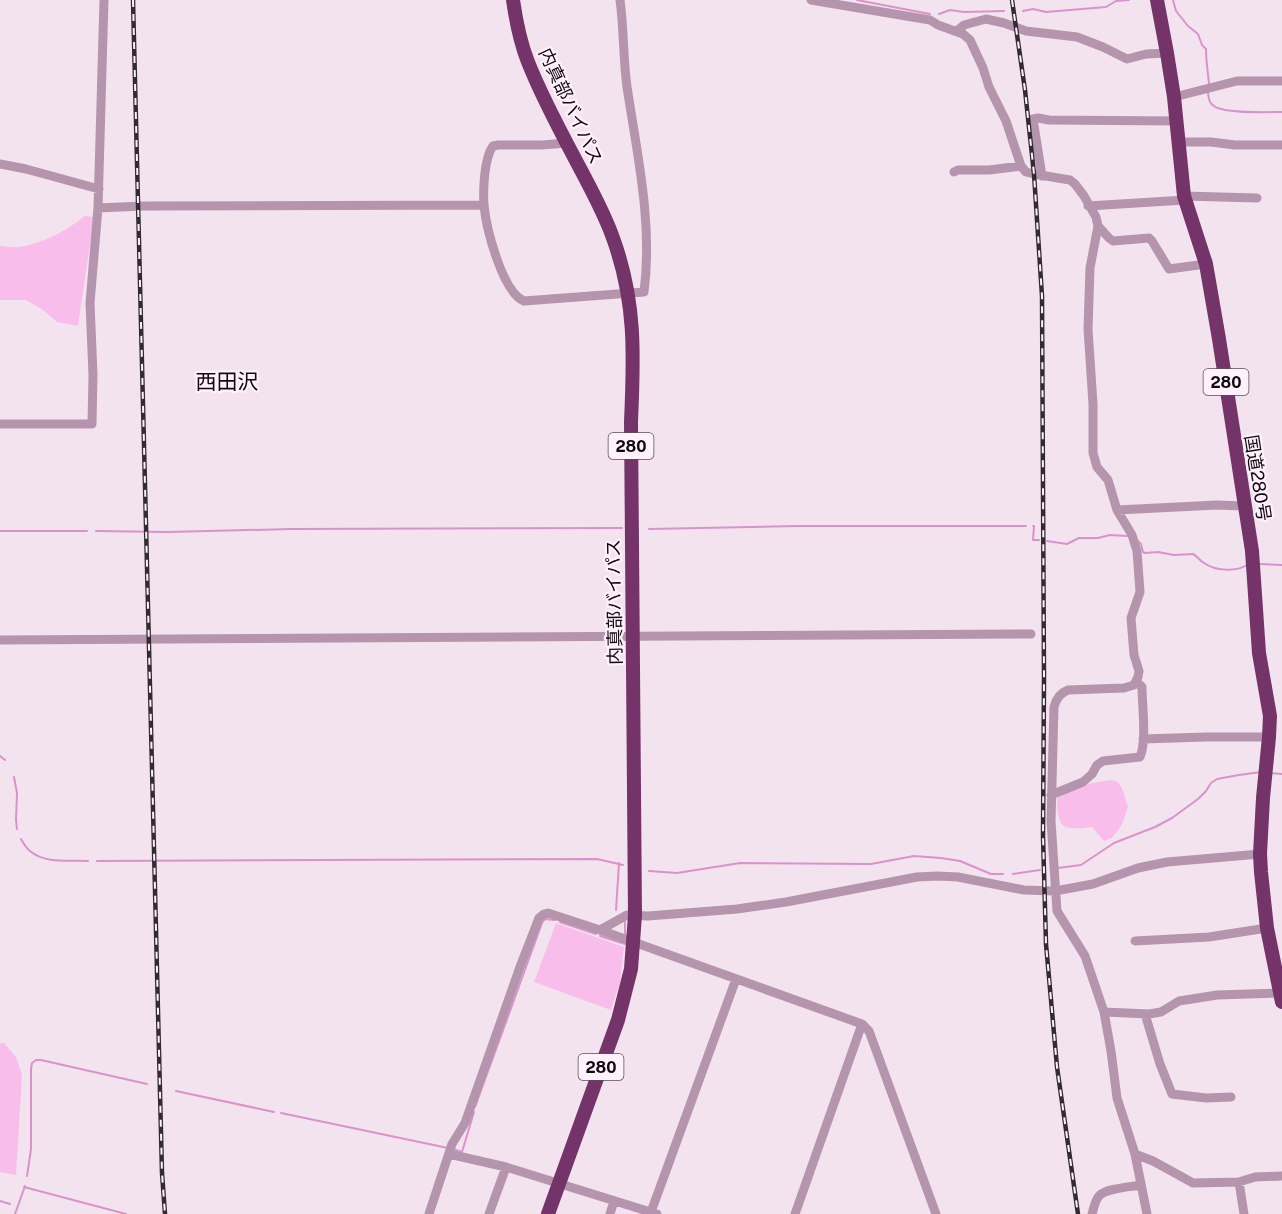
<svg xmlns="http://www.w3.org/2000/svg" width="1282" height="1214" viewBox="0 0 1282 1214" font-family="'Public Sans','Noto Sans JP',sans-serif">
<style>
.green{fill:#f9bdec}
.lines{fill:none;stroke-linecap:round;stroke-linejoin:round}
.stream{stroke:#da92cb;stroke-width:2}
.minor{stroke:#b595ae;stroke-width:9}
.highway{stroke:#743469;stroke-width:14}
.rail-casing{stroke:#322b31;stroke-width:4.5}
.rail{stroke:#fff1fb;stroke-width:2;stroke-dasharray:7;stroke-linecap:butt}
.labels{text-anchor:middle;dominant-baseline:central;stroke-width:4.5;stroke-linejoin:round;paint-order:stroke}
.shield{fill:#fff1fb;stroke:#574f55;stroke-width:1.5}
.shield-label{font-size:16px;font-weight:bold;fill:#0f0a0e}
.street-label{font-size:18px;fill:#0f0a0e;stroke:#fff1fb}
.quarter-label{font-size:21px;fill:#0f0a0e;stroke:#fff1fb}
</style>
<rect width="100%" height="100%" fill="#f3e3ef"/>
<path class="green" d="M85,216L94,217L78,326L57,322L43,310L26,300H0V246C6,246 13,248 19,247C44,243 66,231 85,216Z
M1111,780L1118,782L1122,788L1128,807L1123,822L1119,829L1112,838L1104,841L1092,827C1062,830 1058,830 1057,798C1076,787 1088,783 1111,780Z
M556,923L624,947L620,982L611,1010L534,982Z
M0,1043H4L16,1057L22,1075L16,1175L0,1172Z"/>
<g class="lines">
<path class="stream" d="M857,0L930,14
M1173,0L1176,11L1188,26L1198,34L1202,45L1206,49C1206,62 1208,72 1209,84
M1023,11L1033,9L1046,12L1106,7L1116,1L1129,0
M939,14L950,10L964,12L1004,11
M1208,93C1209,99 1209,103 1214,106C1224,114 1268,112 1282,112
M1033,526H1034L1033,540H1039
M649,529L796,526H1026
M0,531H87
M96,531L168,532L291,529L622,528
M1047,541L1067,544L1079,538H1098L1110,535L1127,536
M1138,541L1141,544L1143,552L1145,553L1158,552L1174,555L1193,554C1197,556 1200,561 1204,563C1215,571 1236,572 1247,565
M1259,564L1282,565
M0,756L5,760
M1270,773L1282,774
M14,777L17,793L16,820L17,829
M21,839C23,842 26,848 30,851C45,864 69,860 88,861
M97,861L597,859L623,865
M1058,868L1081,865L1114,843L1155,827L1172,818L1198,799L1206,791L1211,783L1217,779L1239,775L1261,772
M649,871L677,873L740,863L871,864L914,856L941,858L960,861L991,874H1003
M1013,874L1040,870
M616,910L619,863
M560,922L596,934
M625,922V937
M600,936L625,944
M176,1091L274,1112
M475,1107L542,923L545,919L555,920
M281,1113L448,1148
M453,1149L462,1152L474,1112
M27,1176L31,1149V1069L32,1063L36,1060H41L147,1084
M24,1187L126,1214
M0,1201L10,1204
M15,1214L25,1186"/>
<path class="minor" d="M811,0L930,20L938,25L963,34L970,40L983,68L989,87L1006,121L1021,166L1026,172L1034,174L1070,180L1075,184L1084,196L1096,217L1098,226L1090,268L1088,329L1093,404V453L1097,467L1108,480L1117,510L1132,535L1137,551L1140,592L1131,618L1134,655L1139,671L1138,677L1134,685L1124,688L1068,690C1060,693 1056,699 1054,707L1051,821L1057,911L1085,956L1104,1012L1111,1051L1117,1098L1135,1154L1147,1214
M957,31L964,25L986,19L1004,23L1026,31L1077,37L1103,47L1127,59L1146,54L1167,53
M1174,97L1237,81H1282
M1177,142H1211L1235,145H1282
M567,143L542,145H498L493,146C484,158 483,190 484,205C486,227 502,292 524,301L644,292C653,224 637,153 627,87C623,58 624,29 620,0
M0,164L26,169L99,189
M954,172L958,170H989L1021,166
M1042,176L1033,119L1038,118L1049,120L1176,121
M1184,196L1257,198
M1088,206L1185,200
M98,208L143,206L484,205
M1098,226L1109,238L1113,241L1149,238L1152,241L1169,269L1206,264
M0,424H92L93,375L90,303L98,208L104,0
M1117,510L1217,505L1244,506
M0,640L1031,634
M1143,739L1206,737H1269
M1051,795L1083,782L1092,774L1097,765L1103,761L1140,757C1147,741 1142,705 1142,687L1136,681
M600,930L627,915L648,916L737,909L786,902L917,877L937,876L958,877L1024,890L1055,891L1093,884L1138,868L1167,862L1260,854
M1135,941L1209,937L1267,928
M1104,1012L1149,1014L1161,1012L1179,1001L1217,995L1281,993
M1145,1014L1160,1064L1172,1094L1206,1098L1231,1097
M449,1154L506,1167L657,1214
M1135,1154L1153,1161L1193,1183L1239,1182L1255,1177L1282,1176
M1239,1182L1244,1214
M651,1212L736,979
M429,1214L452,1144L465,1123L520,967L539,918L544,914L548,913L600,930L862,1024L869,1031L936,1214
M489,1214L506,1167
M610,1214L614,1201
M795,1214L862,1024
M1092,1214C1094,1208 1095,1200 1099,1196C1106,1188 1131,1187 1141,1185"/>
<path class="highway" d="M513,0C516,21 520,42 528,62C543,100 563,136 582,172C593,193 605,215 613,238C636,301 634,355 631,422L635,915L631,969L618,1020L548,1214
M1157,0L1167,53L1174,97L1184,196L1206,264L1219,339L1252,551L1259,653L1270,716L1269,737L1263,798L1260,854L1261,872L1267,928L1282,1002"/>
<g class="rail-casing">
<path id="rail" d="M133,0L162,1173L165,1214
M1012,0L1025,90L1034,174L1042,296L1044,678L1043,836L1046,944L1057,1067L1078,1214"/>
</g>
<use href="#rail" class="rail"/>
</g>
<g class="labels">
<g class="shield">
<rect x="1203.5" y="369" width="45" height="26" rx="4.5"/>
<rect x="608.5" y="433" width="45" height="26" rx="4.5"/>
<rect x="578.5" y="1054" width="45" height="26" rx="4.5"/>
</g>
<g class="shield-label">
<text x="1226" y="382">280</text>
<text x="631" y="446">280</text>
<text x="601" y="1067">280</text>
</g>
<g class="street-label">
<text transform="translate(571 106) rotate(65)">内真部バイパス</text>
<text transform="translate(1258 478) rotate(81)">国道280号</text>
<text transform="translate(614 602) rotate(-91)">内真部バイパス</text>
</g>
<g class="quarter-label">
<text x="227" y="381">西田沢</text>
</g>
</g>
</svg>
